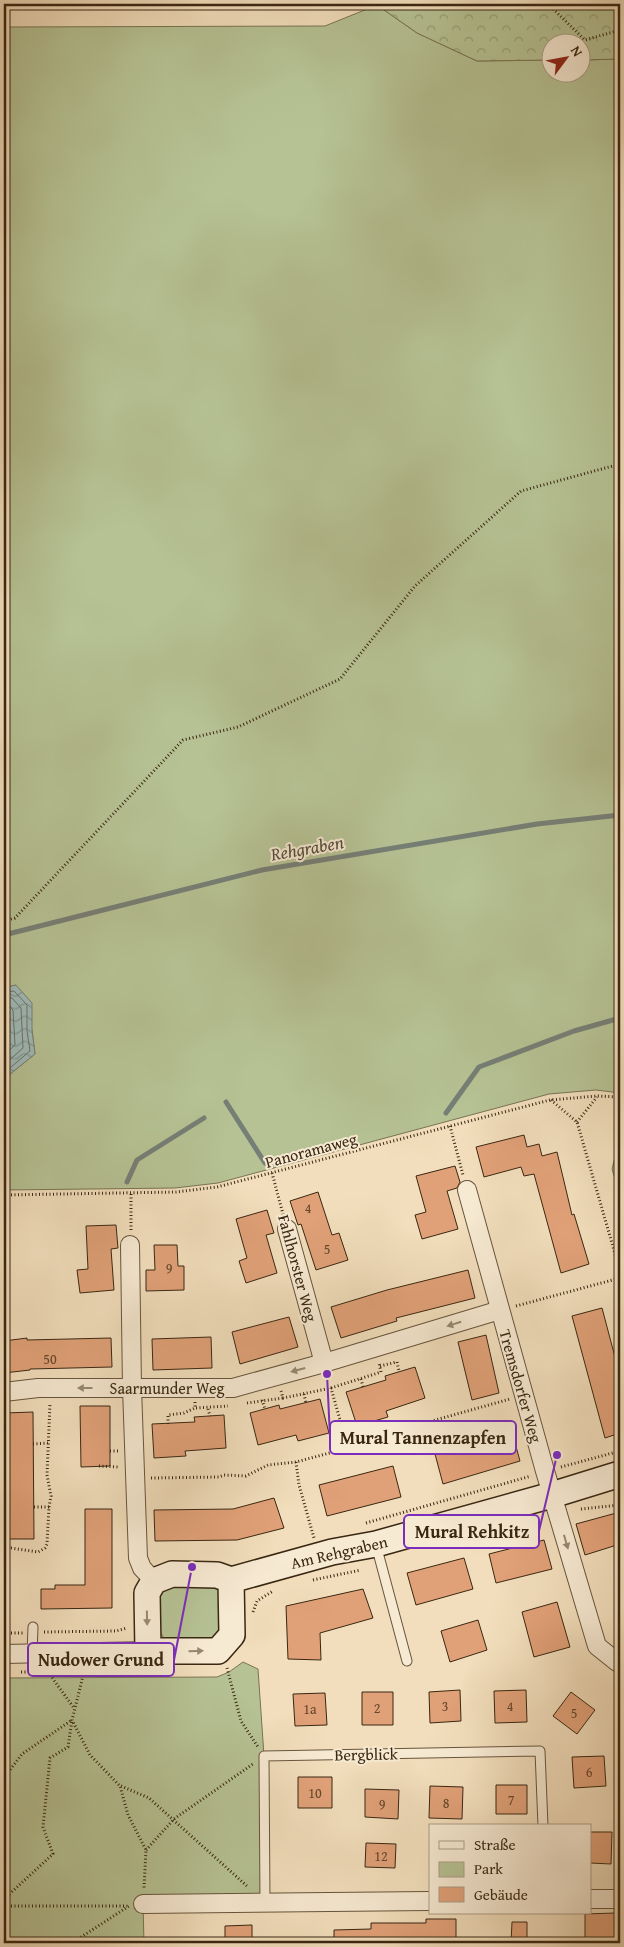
<svg xmlns="http://www.w3.org/2000/svg" width="624" height="1947" viewBox="0 0 624 1947" font-family="'Gentium Book Plus',serif">
<style>
.green{fill:#b6c294;stroke:#787453}
.forest{fill:url(#forest-crowns);stroke:#787453}
.water{fill:url(#water-waves);stroke:#767f76}
.lines{fill:none;stroke-linecap:round;stroke-linejoin:round}
.shore{stroke:#6c7066;stroke-width:1}
.stream{stroke:#767f76;stroke-width:5}
.building{fill:#e1a178;stroke:#392712}
.lane-casing{stroke:#67553c;stroke-width:11}
.street-casing{stroke:#67553c;stroke-width:20}
.secondary-casing{stroke:#392712;stroke-width:28}
.path{stroke:#392712;stroke-width:3;stroke-dasharray:1 2.5;stroke-linecap:butt}
.lane{stroke:#f7ead3;stroke-width:9}
.street{stroke:#f7ead3;stroke-width:18}
.secondary{stroke:#f7ead3;stroke-width:25}
.oneway{fill:#988872}
.labels{text-anchor:middle;dominant-baseline:central;stroke-width:4;stroke-linejoin:round;paint-order:stroke}
.number-label{font-size:14px;fill:#63462c}
.street-label{font-size:16px;fill:#392712;stroke:#f7ead3}
.water-label{font-size:18px;font-style:italic;fill:#524c3c;stroke:#f7ead3}
.leader{fill:none;stroke:#7b2cbf;stroke-width:2}
.callout-dot{fill:#7b2cbf;stroke:#f7ead3;stroke-width:2}
.callout{fill:#f7ead3;stroke:#7b2cbf;stroke-width:2}
.callout-label{font-size:18px;text-anchor:middle;font-weight:bold;fill:#392712}
</style>
<defs>
<pattern id="forest-crowns" width="20" height="18" patternUnits="userSpaceOnUse" patternTransform="scale(1.25)"><rect width="20" height="18" fill="#b6c294"/><path d="M2 6a3 3 0 1 1 6 0M12 15a3 3 0 1 1 6 0" fill="none" stroke="#959e77"/></pattern>
<pattern id="water-waves" width="16" height="10" patternUnits="userSpaceOnUse" patternTransform="scale(1.25)"><rect width="16" height="10" fill="#9ebab9"/><path d="M0 5q4-4 8 0t8 0" fill="none" stroke="#829795"/></pattern>
</defs>
<rect width="100%" height="100%" fill="#f2debc"/>
<filter id="stains"><feTurbulence type="fractalNoise" baseFrequency=".004" numOctaves="4"/><feColorMatrix values="0 0 0 0 .2 0 0 0 0 .09 0 0 0 0 .02 0 0 0 .5 -.17"/></filter>
<radialGradient id="worn" r=".72"><stop offset=".6" stop-color="#630" stop-opacity="0"/><stop offset="1" stop-color="#630" stop-opacity=".3"/></radialGradient>
<path class="green" d="M377,5L417,33L477,61L551,60L552,72H582V60L620,59V1093L596,1090L549,1094L218,1183L175,1188L4,1190V1079L35,1054L32,1030L16,985L4,988V27L325,26Z
M209,1585L220,1589L225,1599L218,1640L164,1639L159,1629V1598L160,1593L169,1586Z
M243,1662L258,1669L264,1756L265,1902L143,1905L144,1943H4V1678L217,1677L229,1672Z"/>
<path class="forest" d="M475,4H620V59L582,60V42H552L551,60L477,61L417,33L377,5Z
M616,1153L620,1154V1196L612,1169Z"/>
<path class="water" d="M16,985L32,1003V1030L35,1054L4,1079V988Z"/>
<g class="lines">
<path class="shore" d="M4,992L14,991L27,1005V1031L30,1051L4,1073
M4,998H12L21,1008L23,1048L4,1065
M4,1006H9L13,1010L15,1045L4,1055"/>
<path class="stream" d="M4,935L262,870L537,824L620,815
M226,1102L265,1163
M446,1113L479,1067L574,1031L620,1018
M127,1182L137,1160L204,1118"/>
</g>
<path class="building" d="M524,1135L527,1147L539,1144L542,1156L557,1152L572,1215L574,1214L589,1264L561,1273L534,1174L524,1176L521,1167L484,1177L476,1147Z
M455,1166L460,1182L457,1188L447,1191L458,1229L422,1239L415,1215L426,1212L416,1176Z
M318,1192L332,1235L339,1233L348,1260L316,1270L301,1224L298,1225L290,1201Z
M267,1210L274,1233L266,1235L277,1273L246,1283L239,1261L247,1258L236,1219Z
M116,1225L118,1248L111,1249L114,1290L80,1293L77,1270L88,1269L86,1226Z
M154,1245H177L178,1266H184V1290L146,1291V1270H155Z
M468,1270L475,1298L396,1318L397,1321L341,1338L331,1307L387,1290Z
M602,1308L620,1376V1433L605,1438L572,1316Z
M289,1317L298,1347L240,1364L232,1332Z
M486,1335L499,1393L472,1400L458,1342Z
M211,1337L212,1368L153,1370L152,1339Z
M27,1338V1340L111,1338L112,1367L30,1369V1370L4,1373V1341Z
M415,1367L425,1398L386,1411L388,1417L357,1426L346,1392L386,1380L385,1376Z
M320,1399L329,1433L298,1441L296,1435L258,1445L250,1413L279,1405L280,1409Z
M80,1406H110V1466L81,1467Z
M33,1412L34,1539H6L5,1413Z
M224,1415L226,1448L185,1451L186,1456L154,1458L152,1424L195,1422L194,1417Z
M512,1432L520,1461L443,1484L435,1454Z
M393,1466L401,1497L327,1516L319,1485Z
M274,1498L284,1528L237,1540L155,1541L154,1510L233,1509Z
M85,1509H112V1608L41,1609V1589H55V1585H85Z
M620,1512V1544L585,1555L576,1524Z
M544,1540L552,1569L496,1583L489,1554Z
M464,1558L473,1589L416,1605L407,1573Z
M363,1589L373,1618L320,1633L321,1660L288,1659L286,1606Z
M557,1602L570,1647L534,1657L522,1612Z
M478,1620L487,1650L450,1662L441,1631Z
M460,1690L461,1721L430,1723L429,1692Z
M526,1690L527,1722L495,1723L494,1691Z
M362,1692H393V1725H362Z
M571,1692L595,1710L577,1734L553,1716Z
M325,1693L327,1725L295,1726L293,1694Z
M604,1756L606,1786L574,1788L572,1757Z
M298,1777H332V1808H298Z
M496,1785H527V1814H496Z
M430,1786L463,1787L462,1819L429,1818Z
M365,1789L399,1790L398,1819L365,1817Z
M590,1832H612L611,1864L590,1863Z
M366,1843L396,1844L395,1868L365,1867Z
M615,1913V1938L585,1939V1914Z
M426,1919H456V1943H334V1930L371,1929V1923H426Z
M512,1922H527V1943H511Z
M252,1925V1943H225V1926Z"/>
<g class="lines">
<g class="lane-casing">
<path id="lane" d="M376,1545L407,1661
M32,1653L33,1627
M265,1902L264,1756L540,1751L543,1826"/>
</g>
<g class="street-casing">
<path id="street" d="M467,1190L545,1471L597,1646L617,1662L620,1661
M287,1229L324,1363
M130,1245L132,1388L138,1558L142,1568L154,1581
M4,1392L38,1388H233L324,1363L500,1310
M4,1654L148,1651
M590,1899H620
M143,1904L430,1901"/>
</g>
<g class="secondary-casing">
<path id="secondary" d="M231,1580L232,1635L218,1651H148L147,1593L154,1581L172,1574L217,1575L231,1580L332,1552L376,1544L552,1495L620,1474"/>
</g>
<path class="path" d="M548,4L585,40L620,30
M4,921L15,918L183,740L238,727L340,679L415,586L521,491L620,464
M551,1100L577,1122L620,1271
M577,1122L597,1097
M450,1126L463,1175
M272,1173L283,1214
M4,1195L176,1192L217,1187L550,1100L597,1096L620,1097
M131,1230V1192
M516,1306L620,1278
M380,1366L397,1362L399,1371
M361,1379L363,1387
M331,1388L381,1372L379,1363
M281,1391L283,1398L331,1388L348,1448
M304,1394L306,1403
M262,1400L265,1409
M195,1402V1408L228,1406
M247,1403L283,1398
M208,1409L210,1416
M168,1424V1415L184,1413L195,1408
M33,1444L49,1443
M110,1451H120
M296,1462L299,1485L314,1538
M99,1466L119,1467
M561,1467L620,1451
M151,1478L219,1477L224,1475L246,1476L268,1465L296,1462L348,1448L371,1446L386,1436L405,1433L432,1421L510,1399
M34,1507H49
M581,1509L620,1505
M366,1523L531,1476
M4,1549L11,1548L38,1552L45,1548L47,1544L49,1507L51,1496L47,1475L50,1403
M313,1580L361,1570
M253,1612L257,1601L273,1591
M44,1632L116,1631L127,1628
M4,1633H23
M227,1668L241,1721L258,1747
M21,1672L142,1671
M48,1672L74,1708
M84,1672L72,1720L90,1755L120,1786L128,1815L146,1850L144,1888
M4,1778L22,1754L72,1720
M121,1786L149,1798L248,1887
M146,1850L174,1819L253,1764
M4,1899L53,1854L43,1827L50,1758L68,1747L72,1720
M4,1906H127
M72,1943L129,1906"/>
<use href="#lane" class="lane"/>
<use href="#street" class="street"/>
<use href="#secondary" class="secondary"/>
</g>
<defs><path id="oneway-solid" d="M-6-.8H1V-3.2L6.5 0L1 3.2V.8H-6Z" transform="scale(1.25)"/></defs>
<g class="oneway">
<use href="#oneway-solid" transform="translate(454 1324) rotate(163)"/>
<use href="#oneway-solid" transform="translate(298 1370) rotate(165)"/>
<use href="#oneway-solid" transform="translate(85 1388) rotate(-180)"/>
<use href="#oneway-solid" transform="translate(566 1542) rotate(74)"/>
<use href="#oneway-solid" transform="translate(147 1618) rotate(89)"/>
<use href="#oneway-solid" transform="translate(196 1651) rotate(-1)"/>
</g>
<g class="labels">
<g class="number-label">
<text x="308" y="1208">4</text>
<text x="327" y="1249">5</text>
<text x="169" y="1268">9</text>
<text x="50" y="1359">50</text>
<text x="445" y="1706">3</text>
<text x="510" y="1706">4</text>
<text x="377" y="1708">2</text>
<text x="310" y="1709">1a</text>
<text x="574" y="1713">5</text>
<text x="589" y="1772">6</text>
<text x="315" y="1793">10</text>
<text x="511" y="1800">7</text>
<text x="446" y="1803">8</text>
<text x="382" y="1804">9</text>
<text x="381" y="1856">12</text>
</g>
<g class="street-label">
<text transform="translate(311 1150) rotate(-15)">Panoramaweg</text>
<text transform="translate(298 1268) rotate(75)">Fahlhorster Weg</text>
<text transform="translate(521 1386) rotate(74)">Tremsdorfer Weg</text>
<text x="167" y="1388">Saarmunder Weg</text>
<text transform="translate(339 1552) rotate(-13)">Am Rehgraben</text>
<text transform="translate(366 1754) rotate(-1)">Bergblick</text>
</g>
<g class="water-label">
<text transform="translate(307 848) rotate(-10)">Rehgraben</text>
</g>
</g>
<path class="leader" d="M327 1374L330 1437M557 1455L539 1531M192 1567L174 1660"/>
<g class="callout-dot">
<circle cx="327" cy="1374" r="5"/>
<circle cx="557" cy="1455" r="5"/>
<circle cx="192" cy="1567" r="5"/>
</g>
<g class="callout">
<rect x="330" y="1421" width="186" height="33" rx="5"/>
<rect x="404" y="1515" width="135" height="33" rx="5"/>
<rect x="28" y="1643" width="146" height="33" rx="5"/>
</g>
<g class="callout-label">
<text x="423" y="1444">Mural Tannenzapfen</text>
<text x="472" y="1538">Mural Rehkitz</text>
<text x="101" y="1666">Nudower Grund</text>
</g>
<rect width="624" height="1947" fill="none" stroke="#f2debc" stroke-width="20"/>
<rect x="5" y="5" width="614" height="1937" fill="none" stroke="#392712" stroke-width="2.5"/>
<rect x="10" y="10" width="604" height="1927" fill="none" stroke="#392712"/>
<rect x="429" y="1824" width="162" height="90" fill="#f7ead3" stroke="#ab9c86"/>
<rect x="439" y="1841" width="25" height="8" fill="#f7ead3" stroke="#ab9c86"/>
<text x="474" y="1850" font-size="15" fill="#392712">Straße</text>
<rect x="439" y="1862" width="25" height="15" fill="#b6c294" stroke="#ab9c86"/>
<text x="474" y="1874" font-size="15" fill="#392712">Park</text>
<rect x="439" y="1887" width="25" height="15" fill="#e1a178" stroke="#ab9c86"/>
<text x="474" y="1900" font-size="15" fill="#392712">Gebäude</text>
<g transform="translate(566 58) rotate(58)"><circle r="24" fill="#f7ead3" stroke="#ab9c86"/>
<path d="M0-4L9 19L0 12L-9 19Z" fill="#8f2418"/>
<text y="-8" font-size="14" font-weight="bold" text-anchor="middle" fill="#392712">N</text>
</g>
<rect width="100%" height="100%" filter="url(#stains)"/>
<rect width="100%" height="100%" fill="url(#worn)"/>
</svg>
